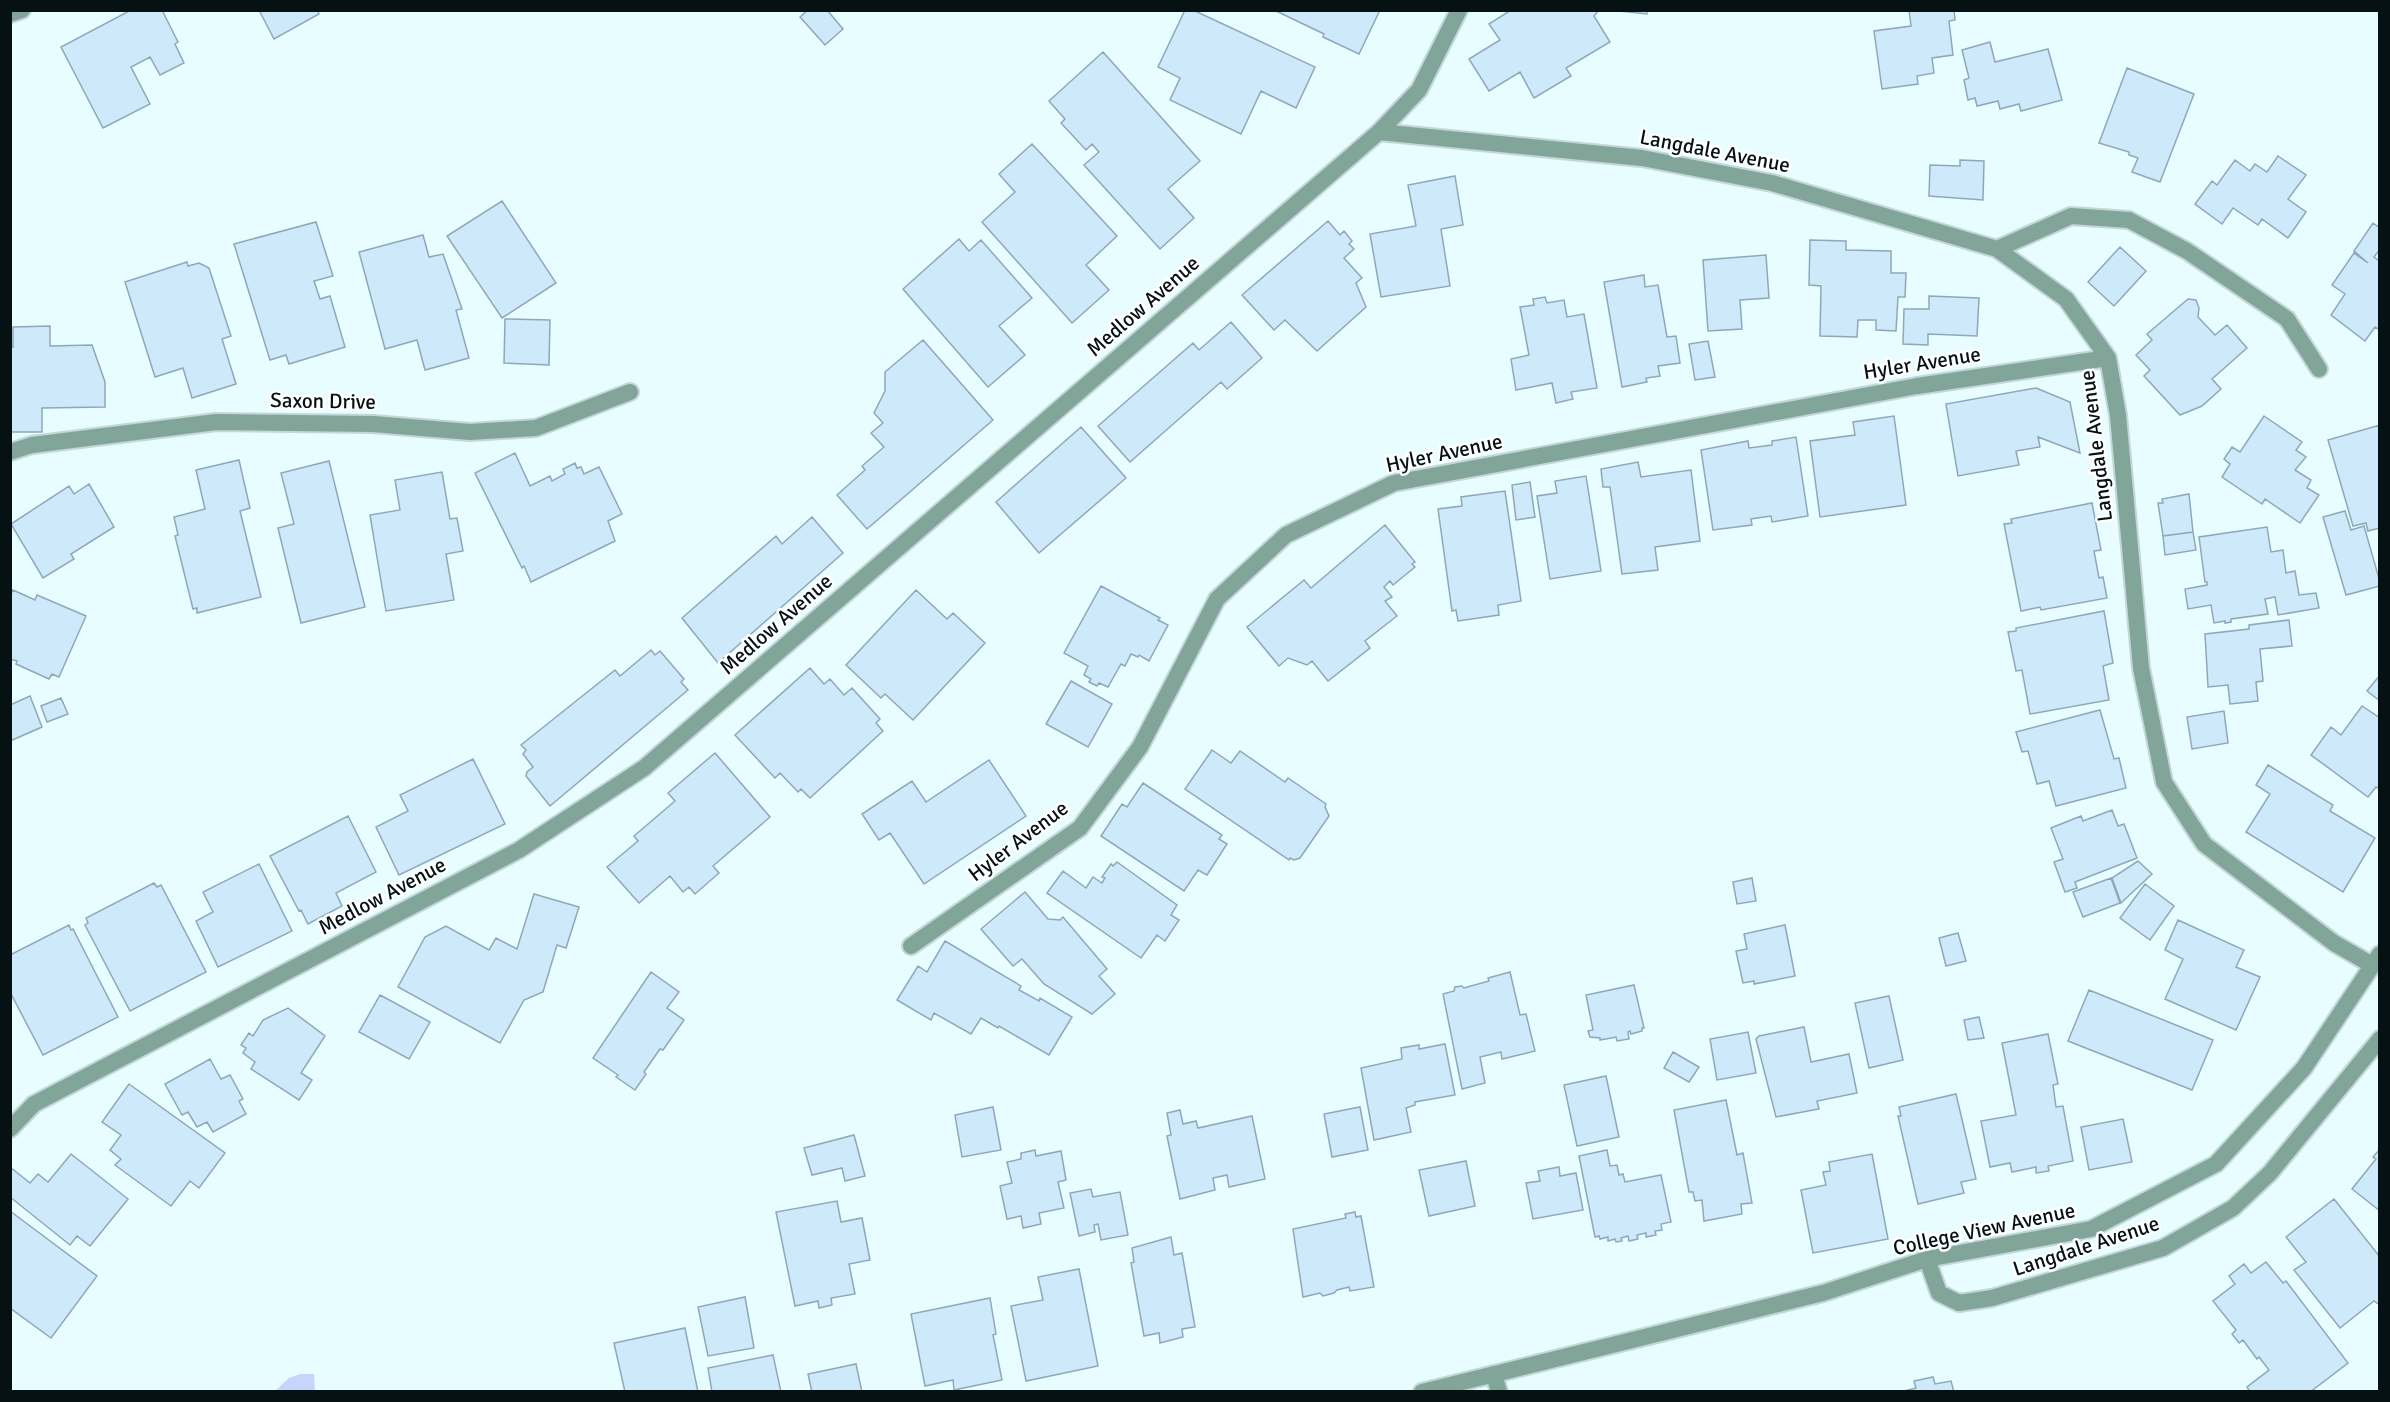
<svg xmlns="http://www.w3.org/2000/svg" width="2390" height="1402" viewBox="0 0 2390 1402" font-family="Signika,sans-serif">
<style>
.water{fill:#c5d5fc}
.building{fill:#cde9fa;stroke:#8ea8b9;stroke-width:1.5}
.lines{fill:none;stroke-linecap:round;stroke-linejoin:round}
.service-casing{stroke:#c3d7d9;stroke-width:20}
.minor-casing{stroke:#c3d7d9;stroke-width:20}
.service{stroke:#81a598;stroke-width:16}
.minor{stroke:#81a598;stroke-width:16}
.labels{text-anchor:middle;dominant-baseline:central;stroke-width:5;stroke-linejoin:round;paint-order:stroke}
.street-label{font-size:21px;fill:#051113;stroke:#fff}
</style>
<rect width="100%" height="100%" fill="#e7fdff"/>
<path class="water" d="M300,1374H314L315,1391H275L289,1378Z"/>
<path class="building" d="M131,10H162L178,42L175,44L184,63L160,75L150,57L131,67L150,104L103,128L61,47Z
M259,10H317L319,14L274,39Z
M808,10H827L843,29L825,45L800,17Z
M1185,10H1193L1315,67L1296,108L1261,91L1241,134L1170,100L1180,78L1158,67Z
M1274,10H1380L1359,54L1323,37L1324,34Z
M1511,10H1599L1594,16L1610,42L1566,68L1571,76L1534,98L1520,72L1489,91L1469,59L1500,40L1489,24Z
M1609,10H1647V14Z
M1909,10H1954L1955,20L1949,21L1953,55L1932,58L1934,73L1917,76L1918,84L1882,89L1874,31L1911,26Z
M1990,42L1995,62L2048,49L2062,100L2021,111L2019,104L2000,109L1998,101L1977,106L1975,98L1968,100L1964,80L1969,78L1962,50Z
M1103,52L1200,161L1168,189L1194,218L1160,249L1084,165L1099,152L1092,144L1086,150L1061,123L1065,119L1049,101Z
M2127,68L2194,94L2160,182L2132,172L2138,158L2129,155V152L2099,143Z
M1032,144L1117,236L1086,265L1109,290L1072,323L982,222L1015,192L999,174Z
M2278,156L2306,175L2288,199L2306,212L2288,238L2262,219L2258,225L2233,208L2222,224L2195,204L2212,181L2217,185L2235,160L2250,171L2255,164L2267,172Z
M1960,160L1984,161L1983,200L1929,196L1930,165L1960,166Z
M1455,176L1463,225L1441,229L1450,286L1381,297L1370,234L1416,226L1408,185Z
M502,201L556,283L502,318L447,236Z
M1328,221L1340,235L1344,231L1352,241L1349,244L1354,249L1344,258L1362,278L1356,283L1366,307L1317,351L1285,320L1274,330L1242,295Z
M316,222L333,276L314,281L320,299L330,296L345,347L289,364L286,355L270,360L234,244Z
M2373,223L2380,228V249L2374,257L2378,260L2380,257V330L2375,327L2365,341L2331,315L2345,294L2332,285L2354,253L2368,263L2354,251Z
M423,235L429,257L443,254L462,309L456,310L469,358L425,370L417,340L385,349L359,252Z
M959,239L969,251L981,240L1032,298L999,326L1025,355L988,387L903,289Z
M1810,240L1846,241V250L1891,251V273H1906L1905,297H1898L1896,331L1876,330V320H1858L1857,337L1820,336L1821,286L1809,285Z
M2120,247L2146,271L2114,306L2088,282Z
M1766,255L1769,298L1740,300L1742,329L1708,331L1703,260Z
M187,262L188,266L199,263L209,268L231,336L222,339L236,384L192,398L183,368L155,377L125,282Z
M1644,275L1645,287L1658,285L1667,337L1676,336L1680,363L1658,366L1660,376L1646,378L1647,382L1622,387L1604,282Z
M1929,296L1979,298L1977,336L1928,334V345L1903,344L1904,309H1929Z
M1545,297L1547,303L1564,300L1567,317L1584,314L1597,388L1571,392L1573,399L1556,403L1552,383L1516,390L1511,359L1529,355L1520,307L1534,305L1533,299Z
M2188,299L2196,300L2199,308L2198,317L2215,335L2227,325L2247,348L2212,379L2221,389L2202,406L2180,415L2144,376L2150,370L2136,355L2152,340L2147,334Z
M505,319L550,320L549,365L504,363Z
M1231,322L1262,358L1227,389L1221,382L1130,462L1098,426L1193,343L1199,350Z
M50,326V346L92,345L105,382V407L42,408V432H10V347H13V327Z
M923,340L993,420L867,529L837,495L865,470L862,466L884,447L871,433L883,423L874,413L885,391V372Z
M1708,341L1715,377L1695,380L1689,344Z
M2036,388L2070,402L2080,453L2038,437L2040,447L2016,451L2019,465L1958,476L1946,404Z
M1894,416L1906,505L1820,517L1810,441L1855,435L1853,422Z
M2264,416L2302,442L2296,450L2306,457L2295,470L2311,480L2307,488L2319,495L2300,523L2265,499L2262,504L2222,477L2230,464L2224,459L2232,447L2240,452Z
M2380,425V528L2368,531L2366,523L2353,526L2328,440Z
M1081,427L1126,478L1039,553L996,502Z
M1796,437L1808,516L1772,522L1771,516L1751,519L1752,525L1713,530L1701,450L1748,441L1749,448L1772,445V441Z
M515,453L530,486L550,476L552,481L565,474L563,469L575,463L577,468L581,467L584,474L599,467L622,514L608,521L615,541L531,582L524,566L522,568L475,473Z
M239,460L250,508L240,511L261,597L197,613V608L193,609L175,536L178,535L174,517L205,509L196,470Z
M329,461L365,607L301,623L278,528L294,524L281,473Z
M1638,462L1641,477L1691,470L1700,541L1655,547L1658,570L1622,574L1610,487H1603L1601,469Z
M442,472L450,519L457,518L463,551L446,554L454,600L386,611L370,515L400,510L395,480Z
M1586,476L1601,571L1550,579L1537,496L1557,493L1555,481Z
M1530,482L1535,517L1516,520L1512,485Z
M89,484L114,527L71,554L74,559L43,578L11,524L69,486L74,494Z
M1505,491L1521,601L1498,605L1499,615L1458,621L1456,610L1452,611L1438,509L1462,506L1461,497Z
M2189,494L2193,532L2163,536L2158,503H2163L2162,499Z
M2092,503L2101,550L2094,551L2099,578L2103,577L2107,598L2041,610L2040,607L2021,611L2004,524L2012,523L2011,519Z
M2345,511L2351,530L2364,526L2380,582V586L2346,595L2323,517Z
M812,517L843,553L718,663L682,618L776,536L782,544Z
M1385,525L1415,562L1412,564L1415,567L1393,585L1390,581L1384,587L1392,597L1385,601L1397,616L1365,641L1370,648L1328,681L1312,661L1307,665L1288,658L1279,666L1247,627L1304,580L1311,588Z
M2267,527L2271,552L2283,550L2286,573L2295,571L2299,595L2316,593L2319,608L2278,615L2275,597L2265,599L2268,614L2231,619V622L2225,623V621L2214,623L2211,605L2188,609L2185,589L2207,585V582H2205L2199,537Z
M2193,532L2196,550L2165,555L2163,536Z
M1101,586L1160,618L1158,620L1168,625L1149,661L1139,655L1138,657L1131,654L1125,666L1121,664L1108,687L1099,683L1097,686L1089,682L1091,679L1084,675L1088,666L1064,653Z
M13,590L35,600L37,595L86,616L59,677L52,674L49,679L16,664L17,661L10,659V595Z
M916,590L947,619L953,613L985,643L913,720L885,694L881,698L846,665Z
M2104,611L2113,663L2103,666L2109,700L2030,714L2022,670L2016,671L2008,632L2016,631V628Z
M2289,620L2292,646L2260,649L2263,681L2256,682L2258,701L2230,704L2228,685L2208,687L2205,634L2249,629V625Z
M651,650L655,655L660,651L684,679L681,682L688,690L550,806L526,776L527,772L533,767L523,754L526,750L521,745L615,670L620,676Z
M810,668L824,684L830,679L844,695L852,688L880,719L876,723L883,731L810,798L801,789L798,792L780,773L775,778L735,735Z
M2380,675V701L2367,691Z
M1071,681L1112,704L1088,747L1046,724Z
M30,696L42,727L10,741V705Z
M61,698L68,714L47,722L41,706Z
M2362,706L2380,718V789L2376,787L2368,797L2311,755L2331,727L2341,735Z
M2100,710L2114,759L2119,758L2126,788L2056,806L2049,781L2037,784L2028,751L2022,752L2016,732Z
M2224,711L2228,743L2192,749L2187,717Z
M1212,750L1231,763L1240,751L1285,782L1288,778L1326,804L1325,807L1329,816L1300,858L1294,860L1290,858L1289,860L1185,789Z
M715,753L770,817L713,866L719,873L695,894L689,887L683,892L670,876L639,903L607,867L638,841L634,836L675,801L668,793Z
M473,759L505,824L399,875L376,827L408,811L400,795Z
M989,760L1026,816L924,884L890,833L879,840L862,814L912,781L926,802Z
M2268,765L2333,805L2330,811L2375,838L2343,892L2246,832L2270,794L2256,785Z
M1143,783L1222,835L1219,839L1227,844L1207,875L1198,870L1184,891L1101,836L1122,804L1127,807Z
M2112,810L2118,826L2124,824L2137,858L2075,882L2077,888L2065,892L2054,862L2063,859L2051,828L2081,816L2083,821Z
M348,816L376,872L336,893L342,906L308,924L301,910L299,911L270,856Z
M2138,861L2152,874L2121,903L2112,878Z
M1117,862L1177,905L1171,915L1179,920L1165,941L1157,935L1141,958L1047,893L1063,871L1086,888L1093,877L1102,883L1105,878L1102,877L1111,864L1113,866Z
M259,864L292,931L218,967L196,921L213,912L203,892Z
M1752,878L1756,901L1737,904L1733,882Z
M2111,878L2120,903L2083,917L2073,892Z
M154,883L157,887L161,885L206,972L130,1011L85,925L88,923L86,918Z
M2145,884L2174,906L2150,940L2120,918Z
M1025,892L1048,919L1060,920L1063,917L1107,969L1099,976L1115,994L1092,1014L1044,984L1022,959L1013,966L981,929Z
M534,894L579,907L566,948L557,945L543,992L524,1000L500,1043L398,987L425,937L446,926L489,950L496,938L517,949Z
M2178,920L2244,950L2236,967L2260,977L2236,1030L2165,999L2183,959L2165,950Z
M69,925L71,930L73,929L118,1017L43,1055L10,992V955Z
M1785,925L1795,976L1754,984V981L1743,983L1736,951L1747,949L1744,934Z
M1958,933L1966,961L1946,966L1939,938Z
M945,941L1021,986L1019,990L1039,1001L1040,998L1072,1017L1049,1055L999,1026L998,1028L981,1018L971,1034L934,1013L931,1020L897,1000L918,966L927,972Z
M651,972L679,992L667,1008L684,1020L663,1050L660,1049L644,1072L646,1074L635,1090L616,1077L618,1075L593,1058Z
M1510,972L1520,1015L1526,1014L1535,1051L1502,1059L1501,1052L1480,1057L1485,1083L1462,1089L1443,994L1454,991L1455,987L1462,986L1464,988L1489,981L1488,978Z
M1634,985L1644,1028H1642V1031L1631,1034L1630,1031L1628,1032L1629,1039L1617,1041L1616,1037L1600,1040V1038L1590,1037L1588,1031L1593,1030L1586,995Z
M2089,990L2213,1040L2192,1090L2068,1041Z
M380,995L430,1022L409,1059L359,1032Z
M1889,996L1903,1060L1869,1068L1855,1003Z
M288,1008L325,1036L301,1073L312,1080L299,1100L251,1069L255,1062L243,1053L246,1048L241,1045L249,1033L253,1036L263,1020Z
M1979,1017L1984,1038L1968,1040L1964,1020Z
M1804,1027L1811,1062L1849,1054L1857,1093L1817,1101L1819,1109L1776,1117L1756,1039L1759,1036Z
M1748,1032L1756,1073L1717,1080L1710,1039Z
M2048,1034L2058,1084L2053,1085L2056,1107L2063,1106L2073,1161L2048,1166L2049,1171L2036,1173V1167L2012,1172L2010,1163L1990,1167L1981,1121L2016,1115L2002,1043Z
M1445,1044L1455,1095L1415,1102V1105L1406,1108L1411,1132L1374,1140L1361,1068L1402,1059L1401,1048L1419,1045V1049Z
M1673,1052L1699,1067L1689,1082L1664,1068Z
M210,1059L221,1079L230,1075L243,1099L239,1101L246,1114L213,1132L207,1122L197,1127L188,1112L182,1115L165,1084Z
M1606,1076L1619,1137L1577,1146L1564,1085Z
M129,1084L225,1153L199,1188L190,1181L171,1206L115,1165L121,1159L110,1150L121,1135L102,1122Z
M1956,1094L1976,1179L1961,1182L1964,1193L1918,1204L1898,1116H1901L1899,1107Z
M1726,1100L1737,1155L1743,1153L1752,1203L1741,1204L1742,1214L1704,1221L1702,1200L1695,1201L1693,1192H1689L1674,1110Z
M993,1107L1001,1150L962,1157L955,1115Z
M1360,1107L1368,1150L1332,1157L1324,1114Z
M1180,1110L1183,1124L1196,1121L1198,1128L1252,1116L1265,1179L1229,1187L1227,1175L1213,1178L1215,1190L1180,1199L1167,1136L1171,1135L1167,1113Z
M2123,1119L2132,1162L2089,1170L2081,1127Z
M854,1135L865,1176L845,1181L842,1168L812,1175L804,1148Z
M2380,1149V1211L2352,1189L2376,1159L2373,1157Z
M1035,1150L1036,1156L1061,1151L1066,1180L1058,1182L1064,1208L1039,1213L1041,1224L1023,1228L1021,1216L1007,1219L1000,1186L1012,1183L1007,1162L1021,1159V1153Z
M1607,1150L1610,1166L1617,1165L1619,1175L1623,1174L1625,1182L1661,1175L1671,1222L1661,1224L1662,1230L1655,1231L1656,1235L1646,1237V1233L1637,1235L1638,1239L1629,1241L1628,1236L1621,1238L1622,1241L1616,1242L1615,1239L1608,1241V1237L1600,1239L1599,1236L1595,1237L1579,1156Z
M71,1154L128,1199L90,1246L77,1236L70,1245L10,1197V1167L30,1183L38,1174L48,1182Z
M1872,1154L1888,1239L1813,1253L1801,1190L1826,1185L1823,1172L1830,1171L1829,1162Z
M1466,1161L1475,1206L1429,1216L1419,1170Z
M1559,1167L1560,1176L1576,1173L1583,1210L1533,1219L1526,1183L1540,1181L1538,1171Z
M1091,1189L1093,1197L1120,1192L1128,1235L1101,1240L1098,1224L1094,1225L1095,1232L1079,1236L1070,1193Z
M2334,1199L2380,1257V1305L2374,1301L2340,1328L2294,1270L2306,1262L2286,1237Z
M837,1201L841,1222L862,1218L870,1260L849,1264L855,1294L831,1298L832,1305L819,1308L818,1301L795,1306L776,1212Z
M10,1211L97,1276L51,1338L10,1308Z
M1355,1212L1356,1217L1361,1216L1374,1287L1350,1291L1349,1287L1337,1290L1334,1293L1323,1296L1320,1293L1303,1297L1293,1229L1346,1218L1345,1214Z
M1171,1237L1174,1255L1182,1253L1195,1327L1182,1329L1183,1337L1160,1343L1159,1333L1144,1336L1131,1263L1134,1262L1132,1248Z
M2266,1262L2283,1283L2286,1281L2348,1363L2310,1392H2250L2247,1387L2269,1370L2259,1357L2257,1359L2243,1340L2239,1343L2232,1334L2236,1330L2213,1301L2235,1284L2229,1276L2244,1264L2251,1273Z
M1079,1269L1098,1366L1026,1381L1011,1306L1043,1300L1038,1277Z
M745,1297L754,1348L708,1356L698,1307Z
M990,1298L996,1334L993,1335L1002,1380L954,1390L953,1380L925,1386L911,1314Z
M685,1328L698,1392H625L614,1343Z
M773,1355L781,1392H712L708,1368Z
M856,1364L862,1392H812L808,1374Z
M1933,1377L1935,1384L1951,1381L1954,1392H1900L1916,1388L1914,1381Z"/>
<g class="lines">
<g class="service-casing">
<path id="service" d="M1494,1374L1499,1392"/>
</g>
<g class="minor-casing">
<path id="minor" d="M10,14L22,10
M1379,132L1642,158L1772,183L1997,249L2066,299L2108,358L2118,415L2141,668L2164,782L2204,844L2334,943L2372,965
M1997,249L2071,216L2129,220L2187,251L2287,319L2319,369
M10,452L32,445L216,422L373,424L470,432L536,428L630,392
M911,946L1080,828L1140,747L1217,599L1286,535L1394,483L1917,386L2108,358
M10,1129L34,1104L519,850L644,768L1379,132L1419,90L1459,10
M1927,1259L1939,1293L1959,1303L1992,1298L2163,1248L2233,1208L2270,1173L2380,1039
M1422,1392L1823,1293L1927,1259L2091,1229L2216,1164L2304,1068L2380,954"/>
</g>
<use href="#service" class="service"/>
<use href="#minor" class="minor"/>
</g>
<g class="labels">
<g class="street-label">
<text transform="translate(1715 151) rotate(11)">Langdale Avenue</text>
<text transform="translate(1143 306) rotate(-41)">Medlow Avenue</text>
<text transform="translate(1922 363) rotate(-9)">Hyler Avenue</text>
<text transform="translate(323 401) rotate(1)">Saxon Drive</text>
<text transform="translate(2096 446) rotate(-97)">Langdale Avenue</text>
<text transform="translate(1444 453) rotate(-12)">Hyler Avenue</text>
<text transform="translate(776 624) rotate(-41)">Medlow Avenue</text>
<text transform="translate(1018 841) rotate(-37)">Hyler Avenue</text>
<text transform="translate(382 896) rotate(-28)">Medlow Avenue</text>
<text transform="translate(1984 1229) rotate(-12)">College View Avenue</text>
<text transform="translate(2086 1246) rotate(-18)">Langdale Avenue</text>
</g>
</g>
<rect width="2390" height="1402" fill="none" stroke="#051113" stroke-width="24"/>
</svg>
